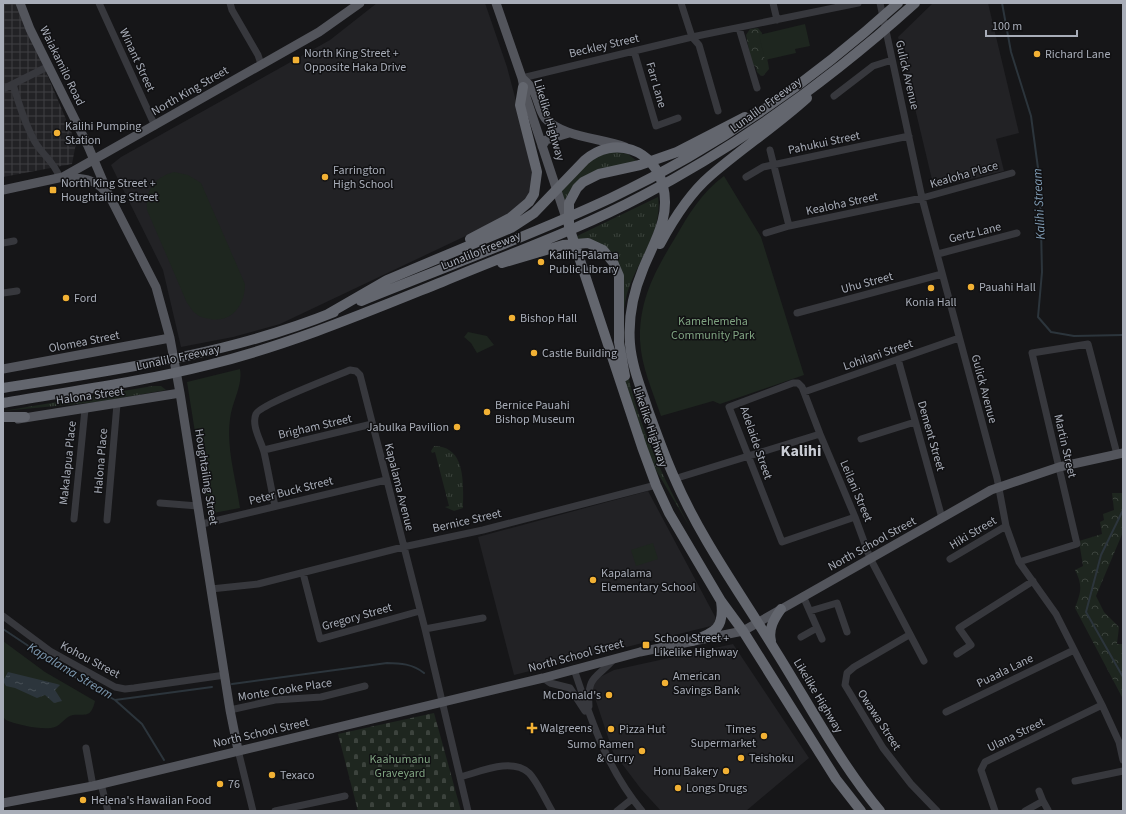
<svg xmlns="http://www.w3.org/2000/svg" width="1126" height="814" viewBox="0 0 1126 814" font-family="'Source Sans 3',sans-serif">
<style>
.built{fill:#222225}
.industrial{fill:url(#industrial-grid)}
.grass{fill:url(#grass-tufts)}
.forest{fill:url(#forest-crowns)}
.cemetery{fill:url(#cemetery-stones)}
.green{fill:#1e261f}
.water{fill:url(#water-ripples)}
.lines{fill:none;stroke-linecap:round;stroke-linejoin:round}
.stream{stroke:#2c353c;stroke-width:2}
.minor{stroke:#37383d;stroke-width:7}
.major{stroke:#53555c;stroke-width:9}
.highway{stroke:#63666e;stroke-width:10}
.poi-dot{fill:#f2b134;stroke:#111113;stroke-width:1.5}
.labels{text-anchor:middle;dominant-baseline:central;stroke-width:3;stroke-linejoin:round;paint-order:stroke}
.street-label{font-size:12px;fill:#a8adb8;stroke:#111113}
.poi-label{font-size:12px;fill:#a8adb8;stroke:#111113;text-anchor:start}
.park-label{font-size:12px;fill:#7fa381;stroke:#111113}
.water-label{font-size:13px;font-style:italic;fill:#7f9bb3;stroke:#111113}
.district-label{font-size:16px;font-weight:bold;fill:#c9ccd4;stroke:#111113}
</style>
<defs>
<pattern id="industrial-grid" width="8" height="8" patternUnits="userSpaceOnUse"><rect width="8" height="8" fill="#222225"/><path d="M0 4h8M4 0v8" fill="none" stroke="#3f3f43"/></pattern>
<pattern id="grass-tufts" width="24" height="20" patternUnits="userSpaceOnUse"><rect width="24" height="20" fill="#1e261f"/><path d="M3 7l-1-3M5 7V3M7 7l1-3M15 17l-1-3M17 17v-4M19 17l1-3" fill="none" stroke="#3c433d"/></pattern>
<pattern id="forest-crowns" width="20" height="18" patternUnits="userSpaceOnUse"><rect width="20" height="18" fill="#1e261f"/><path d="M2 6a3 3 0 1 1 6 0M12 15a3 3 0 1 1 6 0" fill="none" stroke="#3c433d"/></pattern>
<pattern id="cemetery-stones" width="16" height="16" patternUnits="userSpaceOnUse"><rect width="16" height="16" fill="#1e261f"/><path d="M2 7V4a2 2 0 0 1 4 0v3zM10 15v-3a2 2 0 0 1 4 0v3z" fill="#3c433d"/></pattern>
<pattern id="water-ripples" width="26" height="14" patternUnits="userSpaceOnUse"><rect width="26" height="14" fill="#2c353c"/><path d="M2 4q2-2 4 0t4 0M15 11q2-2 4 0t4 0" fill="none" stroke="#485056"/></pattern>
</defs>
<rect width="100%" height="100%" fill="#161618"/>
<path class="built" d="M377,3H485L507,67L534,169L529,197L514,213L280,324L233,337L181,347L163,270L111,165L121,157L330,40Z
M933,3H988L1019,133L996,139L1004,171L934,188L898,37Z
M648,491L719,624L514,675L478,537Z
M733,644L809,758L746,811H661L641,789L613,752L593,692V686L596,679L614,670Z"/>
<path class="industrial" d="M3,3H17L76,143L72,164L3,177Z"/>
<path class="grass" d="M613,151L628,154L638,162L574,184L563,203L560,191L590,159Z
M658,197C663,232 636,262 627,294C608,365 657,468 691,529L650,460L629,397L620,362L618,282L612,261L575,237Z
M153,386H161L166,390L97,402L3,411Z
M434,446C467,446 463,486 463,508L454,511L445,507L449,506L435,452L432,453L431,451Z"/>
<path class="forest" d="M758,28L762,33C761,46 768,56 769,69L764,75L761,76L757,72L756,67L752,64L746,35L750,29Z
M1112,493H1123V532L1096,596L1104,612L1119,627L1117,644H1122L1123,649V699L1075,608C1081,592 1083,586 1075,570L1083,566L1079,541L1102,534L1100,522L1104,520L1103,514L1114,510Z"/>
<path class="cemetery" d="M434,713L461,811H358L338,734Z"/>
<path class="green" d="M805,24L810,46L795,49L796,53L765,60L759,35Z
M174,172L188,175L201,183L245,284C245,304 233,323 210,319C205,318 199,317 195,313C192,311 190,306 187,303L147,210C145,190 155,177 174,172Z
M724,176L761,237L804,375L720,404L713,401L661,416C653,392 641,366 640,340C639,300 655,271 675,238C689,214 701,193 724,176Z
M468,332L487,336L494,345L477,353L471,343L464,337Z
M240,369C243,386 232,401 230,419C226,448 236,479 240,508L208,514L187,382Z
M653,543L658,559L636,566L631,550Z
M3,641L45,672L95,701C91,718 86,714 73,715C66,716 61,725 55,727C45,731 17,725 6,720L3,717Z"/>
<path class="water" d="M8,672L57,684L60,685L55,690L62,701L54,703L45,695L37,698L15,688L6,686L3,681Z"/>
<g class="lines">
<path class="stream" d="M1002,3L1011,52L1031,116L1040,183L1042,272L1038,317L1051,332L1074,336L1123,335
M1123,510L1101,555L1086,612L1123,677
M3,629L81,681L115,700L212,687
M232,684L387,663C400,663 413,664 424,673
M115,700L142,724L164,760"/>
<path class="minor" d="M99,3L155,126
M230,3L232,10L258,55L261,64
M681,3L692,37L699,45L718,111
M773,3L777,20
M880,3L922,198L997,478L1006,526L1019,562L1056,614L1102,705L1119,742L1123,760
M739,28L757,88
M634,51L656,126L678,118
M522,78L692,37L858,3
M13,84C19,105 25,124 35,142C44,157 53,160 60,178
M3,89L49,66
M834,96L873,66L892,60
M770,150L789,226
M746,177L763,167L909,136
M766,233L789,226L922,198L1012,173
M3,243L14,241
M938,254L1017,233
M3,293L17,291
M797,313L942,274
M898,359L942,518
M804,392L959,338
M861,439L915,422
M264,450L372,424
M674,479L820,434
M160,503L198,506
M275,506C271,488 268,470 264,452C261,441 251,425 256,414C259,405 336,376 350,370L356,371L360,375L425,629L468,811
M855,517L782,542L729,407L793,383H798L802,387L820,434L855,517L870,558L924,661
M74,519L85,409
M107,520L117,404
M202,524L386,480
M950,559L1006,526
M1019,562L1077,544L1032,353L1088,344L1117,454
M303,573L320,639L420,611
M211,589L258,584L403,547L483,530L656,485
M803,596L822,639
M810,611L837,603L847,632
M3,616L50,651L115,687L125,689L134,688L225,675
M425,629L483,618
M909,635L854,667L847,673L845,685L883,748L911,784L937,811
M801,637L817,628
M957,654L971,645L959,628L1033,581
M574,669C591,720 607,769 642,811
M543,678L550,683L570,688L585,711
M589,706C587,674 597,679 614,659
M230,710L275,700L321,697L365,686
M946,712L1074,650
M86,748L93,786
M238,750L253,811
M460,777C480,772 511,757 529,773C537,781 546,801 552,811
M1075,781L1123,771
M101,784L108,811
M1043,801L1048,810
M275,811L345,796
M617,811L632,799
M995,811L981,770L985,762L1102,705
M1025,811L1043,801L1039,791"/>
<path class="major" d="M20,3L30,29L88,146L108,193L156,287L170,338L180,393L230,710L238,750
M496,3L522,78L526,97L568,224
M522,78C525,81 529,84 531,87C538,96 538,109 545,118C561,137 601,138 625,147
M542,146L546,140L569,133
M64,177C81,178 93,178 105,191
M3,190L63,177L319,32L360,3
M3,369L170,338
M18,419L180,393
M3,803L93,786L543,678L640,652L743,631L991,490L1059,467L1123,453"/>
<path class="highway" d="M745,117L677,152L640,165L599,174L583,182L577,188L569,203V227L642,447L656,485L669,513L721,601L743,631L836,779L861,811
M470,239L510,218L529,202L534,194L537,172L520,105L523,87
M660,244C673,220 689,194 710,176C741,149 776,126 807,98
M502,263L563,245L588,243L603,250L613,262L619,276V342L625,376
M361,301C445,267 530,236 611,198C716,148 812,81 898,3
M328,314L387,280L511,228L534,213L585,160C614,135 654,149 663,186C671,217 654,242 643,269C633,293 628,319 630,344C632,367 641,388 648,410C656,432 664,455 674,477C700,538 741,594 775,650C809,704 839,762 880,811
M3,388C114,370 228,355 334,312
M3,403C71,391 141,382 208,365C289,345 365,313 442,282C509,254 578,230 642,196C741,144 832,78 915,3
M3,417H25
M692,641C715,633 725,628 721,601
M771,641C768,629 774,619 781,609"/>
</g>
<g class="poi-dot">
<circle cx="1037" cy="54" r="4"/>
<rect x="292" y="56" width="8" height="8" rx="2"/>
<circle cx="57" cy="133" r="4"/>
<circle cx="325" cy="177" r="4"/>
<rect x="49" y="186" width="8" height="8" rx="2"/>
<circle cx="541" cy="262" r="4"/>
<circle cx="971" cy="287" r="4"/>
<circle cx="931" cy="288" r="4"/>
<circle cx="66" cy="298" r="4"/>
<circle cx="512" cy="318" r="4"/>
<circle cx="534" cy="353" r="4"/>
<circle cx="487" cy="412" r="4"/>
<circle cx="457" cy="427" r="4"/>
<circle cx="593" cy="580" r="4"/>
<rect x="642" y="641" width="8" height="8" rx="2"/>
<circle cx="665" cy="683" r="4"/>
<circle cx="609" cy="695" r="4"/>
<path d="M530 722h4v4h4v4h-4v4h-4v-4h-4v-4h4z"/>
<circle cx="611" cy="729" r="4"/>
<circle cx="764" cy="736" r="4"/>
<circle cx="642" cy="751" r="4"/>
<circle cx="741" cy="758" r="4"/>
<circle cx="726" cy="771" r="4"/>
<circle cx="272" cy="775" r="4"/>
<circle cx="220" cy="784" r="4"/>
<circle cx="678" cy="788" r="4"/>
<circle cx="83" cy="800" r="4"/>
</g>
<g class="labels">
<g class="street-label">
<text transform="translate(604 46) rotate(-13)">Beckley Street</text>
<text transform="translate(137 60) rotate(65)">Winant Street</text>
<text transform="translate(62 66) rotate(64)">Waiakamilo Road</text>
<text transform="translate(907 75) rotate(77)">Gulick Avenue</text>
<text transform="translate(656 85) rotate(74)">Farr Lane</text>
<text transform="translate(190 91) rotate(-30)">North King Street</text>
<text transform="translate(766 105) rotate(-36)">Lunalilo Freeway</text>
<text transform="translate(549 120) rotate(74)">Likelike Highway</text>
<text transform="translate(824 143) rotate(-12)">Pahukui Street</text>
<text transform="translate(964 175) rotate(-16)">Kealoha Place</text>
<text transform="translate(842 204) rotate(-12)">Kealoha Street</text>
<text transform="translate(975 233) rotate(-14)">Gertz Lane</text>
<text transform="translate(481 251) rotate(-22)">Lunalilo Freeway</text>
<text transform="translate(867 283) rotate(-15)">Uhu Street</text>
<text transform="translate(84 342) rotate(-11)">Olomea Street</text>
<text transform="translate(878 355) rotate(-19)">Lohilani Street</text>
<text transform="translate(178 358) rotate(-12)">Lunalilo Freeway</text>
<text transform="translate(984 389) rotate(75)">Gulick Avenue</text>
<text transform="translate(90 396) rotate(-8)">Halona Street</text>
<text transform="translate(315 427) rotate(-13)">Brigham Street</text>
<text transform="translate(650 427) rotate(71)">Likelike Highway</text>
<text transform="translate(931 436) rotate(74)">Dement Street</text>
<text transform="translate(756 443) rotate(71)">Adelaide Street</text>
<text transform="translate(1065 446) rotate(77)">Martin Street</text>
<text transform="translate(101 461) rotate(-85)">Halona Place</text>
<text transform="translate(68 463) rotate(-84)">Makalapua Place</text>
<text transform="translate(206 477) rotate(81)">Houghtailing Street</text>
<text transform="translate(399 487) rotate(76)">Kapalama Avenue</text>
<text transform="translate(291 491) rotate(-14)">Peter Buck Street</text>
<text transform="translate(856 491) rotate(67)">Leilani Street</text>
<text transform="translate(467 521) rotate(-13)">Bernice Street</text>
<text transform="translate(973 533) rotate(-31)">Hiki Street</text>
<text transform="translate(872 544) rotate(-29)">North School Street</text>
<text transform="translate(357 617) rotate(-16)">Gregory Street</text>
<text transform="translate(576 656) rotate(-15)">North School Street</text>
<text transform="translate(90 660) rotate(28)">Kohou Street</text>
<text transform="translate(1005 671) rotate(-26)">Puaala Lane</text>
<text transform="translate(285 690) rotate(-9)">Monte Cooke Place</text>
<text transform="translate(818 696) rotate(59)">Likelike Highway</text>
<text transform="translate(879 720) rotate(57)">Owawa Street</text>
<text transform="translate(261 733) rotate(-13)">North School Street</text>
<text transform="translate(1016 735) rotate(-26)">Ulana Street</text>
</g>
<g class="poi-label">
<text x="304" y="53">North King Street +<tspan x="304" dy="14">Opposite Haka Drive</tspan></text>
<text x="1045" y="54">Richard Lane</text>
<text x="65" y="126">Kalihi Pumping<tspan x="65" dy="14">Station</tspan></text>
<text x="333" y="170">Farrington<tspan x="333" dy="14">High School</tspan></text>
<text x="61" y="183">North King Street +<tspan x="61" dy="14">Houghtailing Street</tspan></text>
<text x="549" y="255">Kalihi-Pālama<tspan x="549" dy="14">Public Library</tspan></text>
<text x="979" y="287">Pauahi Hall</text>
<text x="74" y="298">Ford</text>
<text x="931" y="302" text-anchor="middle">Konia Hall</text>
<text x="520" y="318">Bishop Hall</text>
<text x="542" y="353">Castle Building</text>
<text x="495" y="405">Bernice Pauahi<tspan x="495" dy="14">Bishop Museum</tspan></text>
<text x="449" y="427" text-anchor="end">Jabulka Pavilion</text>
<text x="601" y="573">Kapalama<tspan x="601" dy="14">Elementary School</tspan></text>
<text x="654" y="638">School Street +<tspan x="654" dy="14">Likelike Highway</tspan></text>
<text x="673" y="676">American<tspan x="673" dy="14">Savings Bank</tspan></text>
<text x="601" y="695" text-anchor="end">McDonald's</text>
<text x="540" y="728">Walgreens</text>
<text x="619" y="729">Pizza Hut</text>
<text x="756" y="729" text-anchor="end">Times<tspan x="756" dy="14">Supermarket</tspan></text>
<text x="634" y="744" text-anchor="end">Sumo Ramen<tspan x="634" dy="14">&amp; Curry</tspan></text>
<text x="749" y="758">Teishoku</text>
<text x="718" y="771" text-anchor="end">Honu Bakery</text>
<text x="280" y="775">Texaco</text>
<text x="228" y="784">76</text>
<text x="686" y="788">Longs Drugs</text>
<text x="91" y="800">Helena's Hawaiian Food</text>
</g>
<g class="park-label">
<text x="713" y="321">Kamehemeha<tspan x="713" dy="14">Community Park</tspan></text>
<text x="400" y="759">Kaahumanu<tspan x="400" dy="14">Graveyard</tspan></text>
</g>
<g class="water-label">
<text transform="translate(1039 204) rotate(-93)">Kalihi Stream</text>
<text transform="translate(70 671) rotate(31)">Kapalama Stream</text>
</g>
<g class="district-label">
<text x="801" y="451">Kalihi</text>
</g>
</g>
<rect width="1126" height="814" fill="none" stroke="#a8adb8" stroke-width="8"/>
<path d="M986 30v6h91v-6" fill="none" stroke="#a8adb8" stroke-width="2"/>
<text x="992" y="30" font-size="12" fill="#a8adb8" stroke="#111113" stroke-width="3" paint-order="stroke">100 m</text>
</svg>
